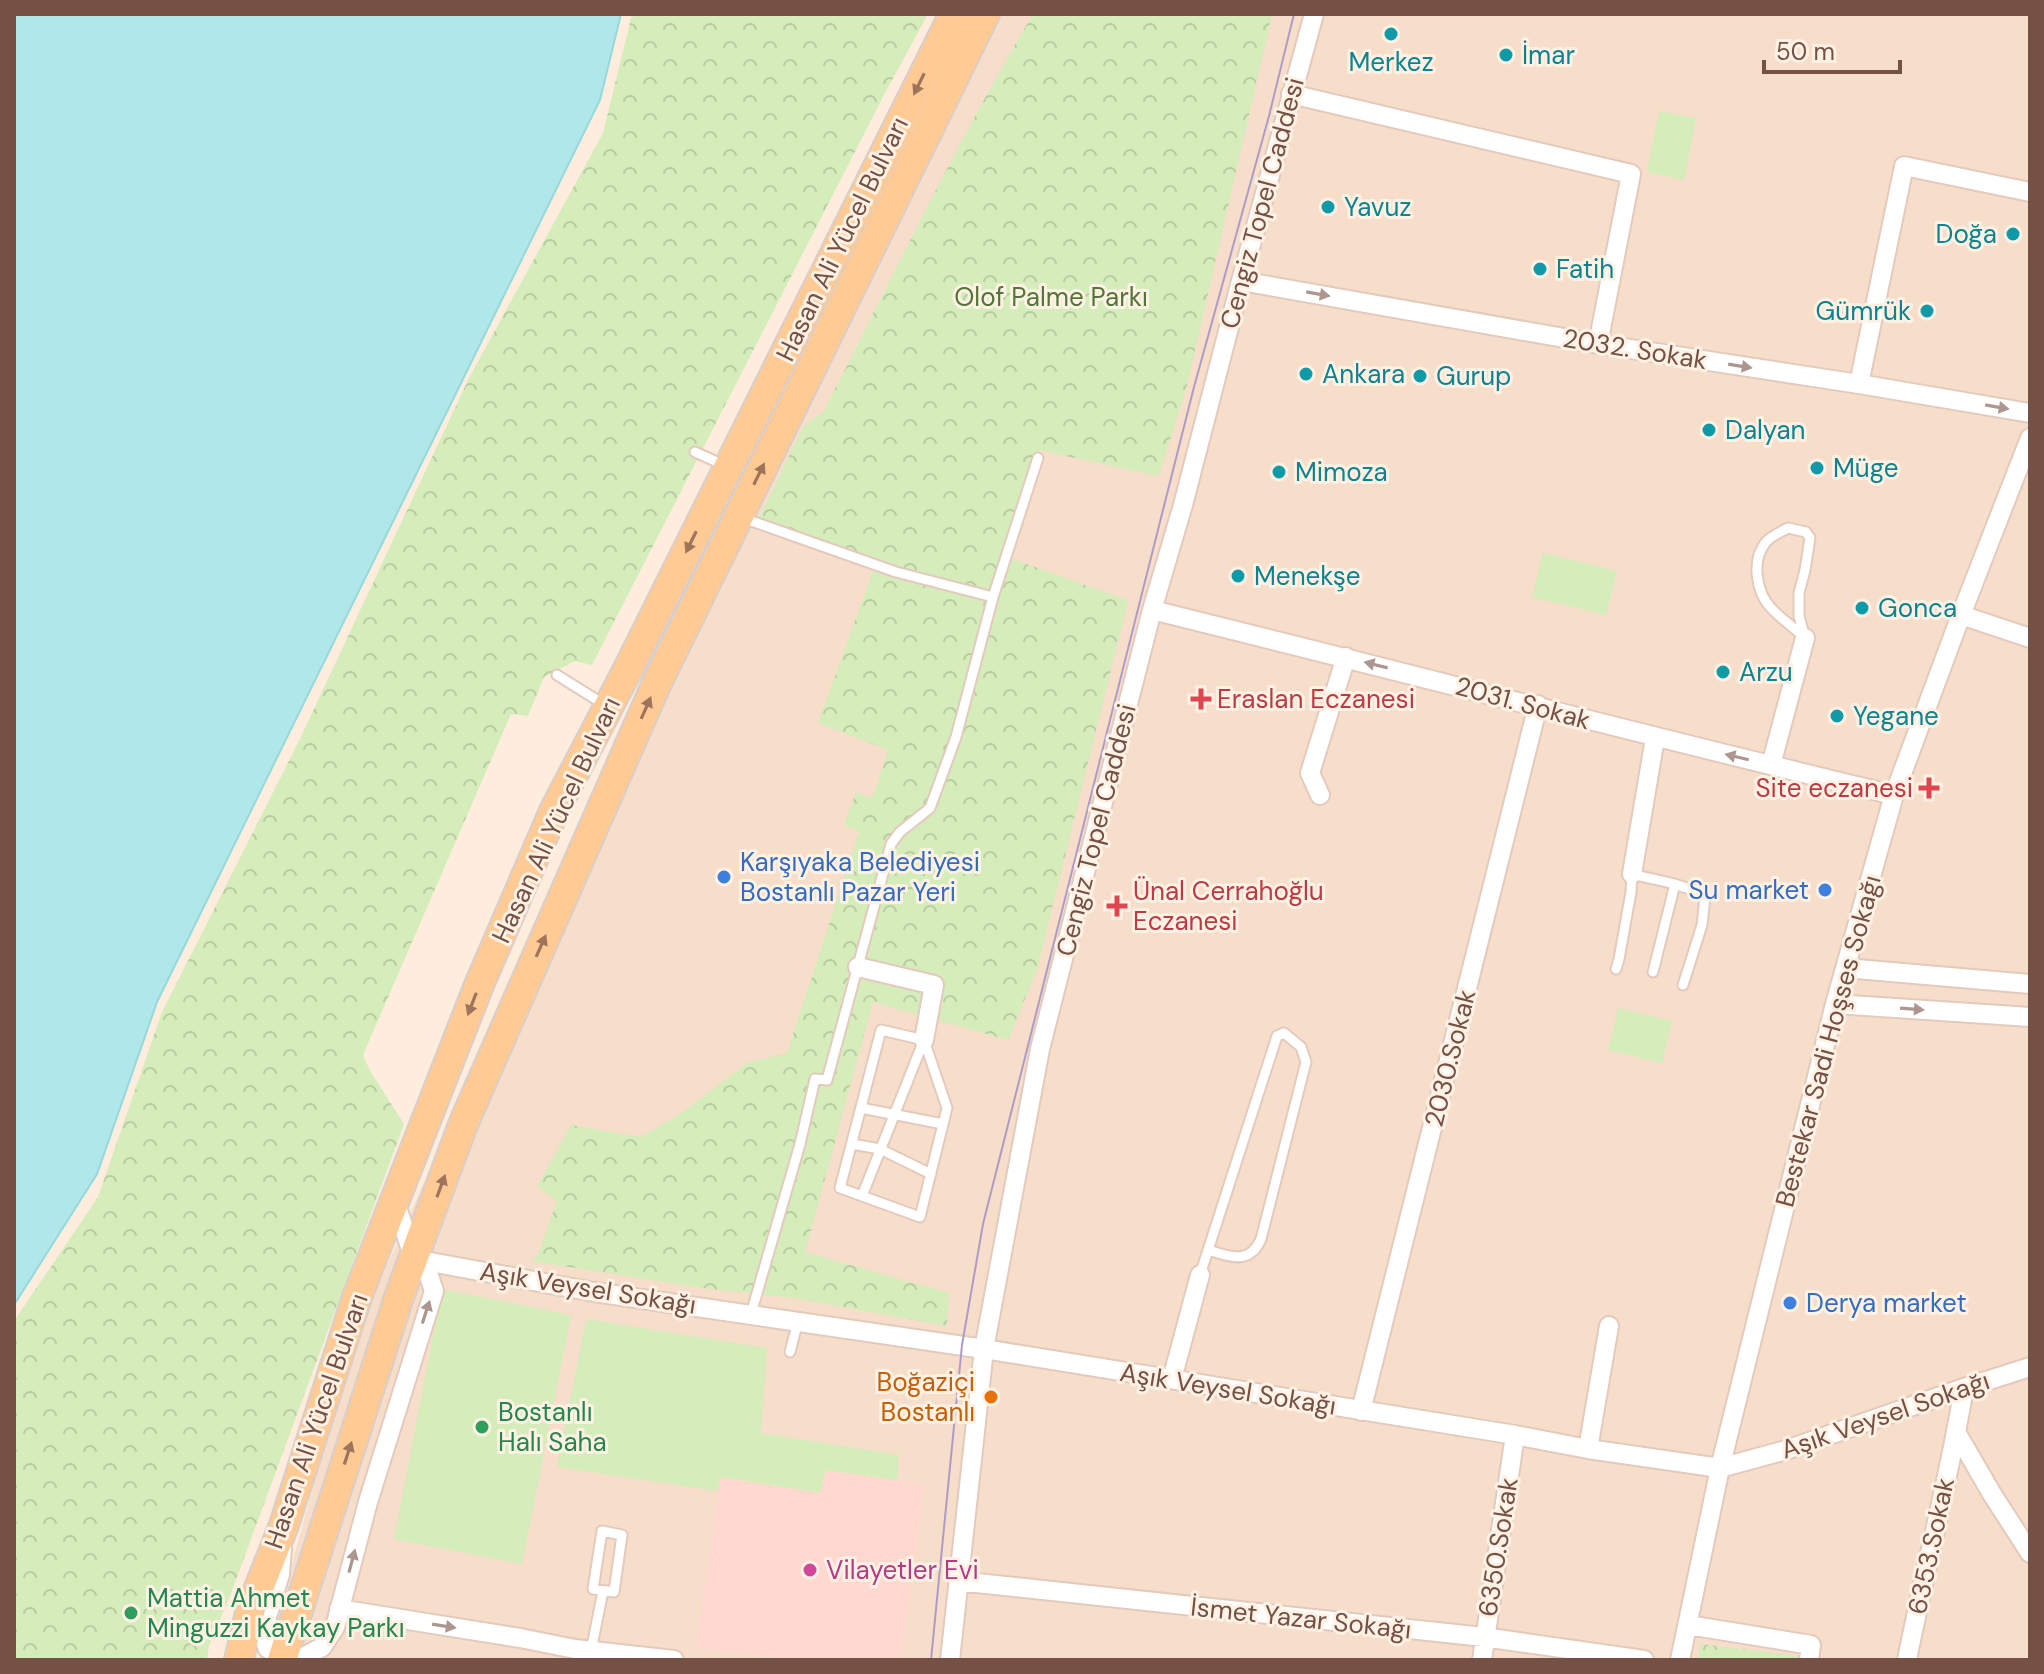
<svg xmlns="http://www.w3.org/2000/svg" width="2044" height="1674" viewBox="0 0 2044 1674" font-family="'DM Sans',sans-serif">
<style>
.residential{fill:#f6decb}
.commercial{fill:#ffd9d0}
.green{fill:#d5ecbb}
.forest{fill:url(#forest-crowns)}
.water{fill:#b0e7e9;stroke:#96d8db;stroke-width:2}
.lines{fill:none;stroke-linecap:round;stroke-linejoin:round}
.lane-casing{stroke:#e4cabc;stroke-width:13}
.street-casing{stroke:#e4cabc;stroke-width:22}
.primary-casing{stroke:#d8cecb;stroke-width:32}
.lane{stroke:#fff;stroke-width:9}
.street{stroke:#fff;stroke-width:18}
.primary{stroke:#ffca93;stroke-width:28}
.tram{stroke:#ae9cc7;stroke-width:2}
.oneway{fill:#9e755c}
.oneway2{fill:#ac968f}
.culture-dot{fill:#0f9aa8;stroke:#fff2e5;stroke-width:3}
.health-dot{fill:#e0444e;stroke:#fff2e5;stroke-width:3}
.shop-dot{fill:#3f7fe0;stroke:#fff2e5;stroke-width:3}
.food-dot{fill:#e8710a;stroke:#fff2e5;stroke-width:3}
.leisure-dot{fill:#2e9e5b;stroke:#fff2e5;stroke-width:3}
.hotel-dot{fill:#d1479c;stroke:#fff2e5;stroke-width:3}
.labels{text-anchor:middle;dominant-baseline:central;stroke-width:6;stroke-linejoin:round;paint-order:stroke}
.culture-label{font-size:26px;fill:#0d838f;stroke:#fff2e5;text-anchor:start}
.street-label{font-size:26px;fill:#755044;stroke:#fff2e5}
.park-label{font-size:26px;fill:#527639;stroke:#fff2e5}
.health-label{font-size:26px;fill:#be3a42;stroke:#fff2e5;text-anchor:start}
.shop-label{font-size:26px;fill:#366cbe;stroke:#fff2e5;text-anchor:start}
.food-label{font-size:26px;fill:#c56008;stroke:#fff2e5;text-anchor:end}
.leisure-label{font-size:26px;fill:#27864d;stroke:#fff2e5;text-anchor:start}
.hotel-label{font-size:26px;fill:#b23c85;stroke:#fff2e5;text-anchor:start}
</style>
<defs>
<pattern id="forest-crowns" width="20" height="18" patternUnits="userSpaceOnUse" patternTransform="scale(2)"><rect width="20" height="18" fill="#d5ecbb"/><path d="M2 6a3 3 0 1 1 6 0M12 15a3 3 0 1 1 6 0" fill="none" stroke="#bacca2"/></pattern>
</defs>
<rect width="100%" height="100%" fill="#feeddd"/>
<path class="residential" d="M952,14H2030V1660H265L354,1340L875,168Z"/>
<path class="commercial" d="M825,1470L924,1484L901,1660H794L696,1647L721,1477L820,1493Z"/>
<path class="green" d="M1659,111L1696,118L1684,180L1647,172Z
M1543,553L1617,571L1606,615L1532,597Z
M1618,1008L1672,1021L1662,1063L1608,1050Z
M442,1289L571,1315L522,1564L394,1539Z
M586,1319L767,1348L761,1433L899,1455L897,1480L826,1470L820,1493L721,1477L717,1491L557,1467Z"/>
<path class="forest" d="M632,14H928L884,95L592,665L575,661L544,677L528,716L511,714L363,1055L370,1071L404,1124L230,1596L209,1645L207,1660H14V1321L98,1197L162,1012L296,747L470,376L603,133Z
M1033,14H1272L1187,385L1159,476L1038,450L1001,555L1128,600L1037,970L1008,1040L873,1002L805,1252L949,1293L947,1326L794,1298L703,1288L531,1261L538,1255L557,1201L537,1186L571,1125L641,1137L680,1114L747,1063L787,1053L859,832L844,825L856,792L871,798L875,791L888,750L818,723L874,568L756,524L803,427L824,411C892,278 956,143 1033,14Z
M1700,1644L1802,1656L1801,1660H1698Z"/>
<path class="water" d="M14,14H621L600,100L157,1002L97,1174L14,1305Z"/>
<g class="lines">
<g class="lane-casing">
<path id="lane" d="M695,452L726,466
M740,517L896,572L993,597L956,737L930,808L900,832L891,844L827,1080L815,1079L800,1144L751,1314
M1788,528L1806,532L1810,538L1805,570L1799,593V616L1805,638C1794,627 1781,619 1771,608C1756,592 1751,560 1766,542C1771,536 1781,532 1788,528Z
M993,597L1038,458
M557,675L605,705
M1616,969L1619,959L1631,892L1632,874C1657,881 1683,883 1705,897L1702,925L1683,985
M1653,972L1675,884
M881,1030L924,1040L947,1108L920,1217L840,1188Z
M861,1108L943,1124
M852,1144L880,1149L931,1174
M862,1196L924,1040
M1200,1275L1277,1036L1284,1033L1301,1047L1306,1062L1261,1239C1250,1265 1230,1257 1208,1250
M790,1352L798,1321
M602,1531L622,1535L614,1592L593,1589Z
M591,1651L603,1591"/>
</g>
<g class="street-casing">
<path id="street" d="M1291,94L1631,174L1598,344
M1241,281L1598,344L1859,384L2030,413
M1859,384L1904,166L2030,192
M1152,610C1400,671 1646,736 1894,795
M1961,615L2030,638
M1771,765L1805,638
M1320,795L1310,773L1346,657
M1632,874L1655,738
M858,967L934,985L924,1040
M1845,968L2030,984
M1835,1004L2030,1017
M414,1259L594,1292L984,1349L1515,1435L1588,1449L1720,1468L1786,1450L1964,1388L2030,1367
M1172,1379L1200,1275
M1361,1411L1538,705
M1956,1432L1992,1494L2030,1553
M1588,1449L1609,1326
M282,1548L280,1574L262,1633L268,1649L283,1655L302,1658L322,1647L335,1627L368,1502L434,1291L429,1276L414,1259L395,1201
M958,1581L1484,1637L1644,1660
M339,1609L520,1638L575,1649L674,1660
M1688,1625L1811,1645L1809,1660
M950,1660L984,1349L1040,1049L1152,610L1183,505L1241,281L1314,14
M1482,1660L1515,1435
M1680,1660L1720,1468L1835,1004L1894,795L1961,615L2030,438
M1907,1660C1925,1569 1949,1479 1964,1388"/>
</g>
<g class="primary-casing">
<path id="primary" d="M239,1660L251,1608L284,1525L357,1297L479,985L554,811L628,669L954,14
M282,1660L399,1297L464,1122L656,685L985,14"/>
</g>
<use href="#lane" class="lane"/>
<use href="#street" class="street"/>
<use href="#primary" class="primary"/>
<path class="tram" d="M931,1660L962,1345L983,1224L1194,387L1269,116L1294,14"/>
</g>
<defs><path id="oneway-solid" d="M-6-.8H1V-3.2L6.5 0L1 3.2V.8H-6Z" transform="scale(2)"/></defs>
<g class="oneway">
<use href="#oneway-solid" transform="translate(919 84) rotate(116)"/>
<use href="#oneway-solid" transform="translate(759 474) rotate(-64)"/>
<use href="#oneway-solid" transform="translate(691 542) rotate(116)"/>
<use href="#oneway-solid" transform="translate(646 708) rotate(-66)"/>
<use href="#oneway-solid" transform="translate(541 946) rotate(-66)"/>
<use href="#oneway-solid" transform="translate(472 1004) rotate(111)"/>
<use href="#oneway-solid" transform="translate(441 1186) rotate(-70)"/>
<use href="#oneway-solid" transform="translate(348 1453) rotate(-72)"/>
</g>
<g class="oneway2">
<use href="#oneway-solid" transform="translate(1318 294) rotate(10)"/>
<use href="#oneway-solid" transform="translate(1740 366) rotate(9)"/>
<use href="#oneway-solid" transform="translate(1997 407) rotate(10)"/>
<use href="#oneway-solid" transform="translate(1376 665) rotate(-166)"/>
<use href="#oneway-solid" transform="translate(1737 757) rotate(-167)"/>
<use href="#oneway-solid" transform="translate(1912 1009) rotate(4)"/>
<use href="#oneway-solid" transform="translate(426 1312) rotate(-72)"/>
<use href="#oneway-solid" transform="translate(352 1561) rotate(-75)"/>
<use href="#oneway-solid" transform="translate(444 1626) rotate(9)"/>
</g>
<g class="culture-dot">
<circle cx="1391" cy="34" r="8"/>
<circle cx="1506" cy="55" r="8"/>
<circle cx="1328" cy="207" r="8"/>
<circle cx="2013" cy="234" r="8"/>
<circle cx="1540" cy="269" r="8"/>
<circle cx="1927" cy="311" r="8"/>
<circle cx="1306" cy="374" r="8"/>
<circle cx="1420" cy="376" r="8"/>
<circle cx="1709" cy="430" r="8"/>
<circle cx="1817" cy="468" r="8"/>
<circle cx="1279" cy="472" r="8"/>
<circle cx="1238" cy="576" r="8"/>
<circle cx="1862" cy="608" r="8"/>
<circle cx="1723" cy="672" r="8"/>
<circle cx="1837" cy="716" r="8"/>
</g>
<g class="health-dot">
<path d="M1197 687h8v8h8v8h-8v8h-8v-8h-8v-8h8z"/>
<path d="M1925 776h8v8h8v8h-8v8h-8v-8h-8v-8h8z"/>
<path d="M1113 894h8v8h8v8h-8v8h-8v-8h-8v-8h8z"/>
</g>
<g class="shop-dot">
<circle cx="724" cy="877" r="8"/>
<circle cx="1825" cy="890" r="8"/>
<circle cx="1790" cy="1303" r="8"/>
</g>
<circle class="food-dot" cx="991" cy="1397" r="8"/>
<g class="leisure-dot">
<circle cx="482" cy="1427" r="8"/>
<circle cx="131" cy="1613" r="8"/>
</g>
<circle class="hotel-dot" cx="810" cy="1570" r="8"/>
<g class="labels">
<g class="culture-label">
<text x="1522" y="55">İmar</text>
<text x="1391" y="62" text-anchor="middle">Merkez</text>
<text x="1344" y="207">Yavuz</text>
<text x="1997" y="234" text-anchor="end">Doğa</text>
<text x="1556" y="269">Fatih</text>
<text x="1911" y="311" text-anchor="end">Gümrük</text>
<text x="1322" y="374">Ankara</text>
<text x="1436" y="376">Gurup</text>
<text x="1725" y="430">Dalyan</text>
<text x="1833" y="468">Müge</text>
<text x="1295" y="472">Mimoza</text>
<text x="1254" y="576">Menekşe</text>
<text x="1878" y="608">Gonca</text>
<text x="1739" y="672">Arzu</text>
<text x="1853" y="716">Yegane</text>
</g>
<g class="street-label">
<text transform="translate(1262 203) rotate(-75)">Cengiz Topel Caddesi</text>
<text transform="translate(842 239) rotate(-64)">Hasan Ali Yücel Bulvarı</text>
<text transform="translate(1635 349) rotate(9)">2032. Sokak</text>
<text transform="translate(1523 703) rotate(15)">2031. Sokak</text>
<text transform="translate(556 820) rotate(-65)">Hasan Ali Yücel Bulvarı</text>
<text transform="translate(1096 830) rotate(-76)">Cengiz Topel Caddesi</text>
<text transform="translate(1828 1041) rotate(-75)">Bestekar Sadi Hoşses Sokağı</text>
<text transform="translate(1450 1058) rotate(-76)">2030.Sokak</text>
<text transform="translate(588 1288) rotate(9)">Aşık Veysel Sokağı</text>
<text transform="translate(1228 1389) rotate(9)">Aşık Veysel Sokağı</text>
<text transform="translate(1885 1415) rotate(-19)">Aşık Veysel Sokağı</text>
<text transform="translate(316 1421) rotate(-71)">Hasan Ali Yücel Bulvarı</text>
<text transform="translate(1931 1546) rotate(-78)">6353.Sokak</text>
<text transform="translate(1498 1547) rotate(-81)">6350.Sokak</text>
<text transform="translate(1301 1618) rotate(6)">İsmet Yazar Sokağı</text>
</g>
<g class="park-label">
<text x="1051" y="297">Olof Palme Parkı</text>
</g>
<g class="health-label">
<text x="1217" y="699">Eraslan Eczanesi</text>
<text x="1913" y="788" text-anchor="end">Site eczanesi</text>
<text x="1133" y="891">Ünal Cerrahoğlu<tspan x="1133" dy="30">Eczanesi</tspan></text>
</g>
<g class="shop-label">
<text x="740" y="862">Karşıyaka Belediyesi<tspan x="740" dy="30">Bostanlı Pazar Yeri</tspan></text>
<text x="1809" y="890" text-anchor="end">Su market</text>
<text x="1806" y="1303">Derya market</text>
</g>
<g class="food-label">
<text x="975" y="1382">Boğaziçi<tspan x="975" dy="30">Bostanlı</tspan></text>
</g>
<g class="leisure-label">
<text x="498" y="1412">Bostanlı<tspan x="498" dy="30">Halı Saha</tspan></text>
<text x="147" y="1598">Mattia Ahmet<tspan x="147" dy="30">Minguzzi Kaykay Parkı</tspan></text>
</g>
<g class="hotel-label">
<text x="826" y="1570">Vilayetler Evi</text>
</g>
</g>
<rect width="2044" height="1674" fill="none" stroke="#755044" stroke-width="32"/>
<path d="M1764 60v12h136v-12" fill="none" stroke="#755044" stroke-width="4"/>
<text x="1776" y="60" font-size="24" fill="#755044" stroke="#fff2e5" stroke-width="6" paint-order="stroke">50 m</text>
</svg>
